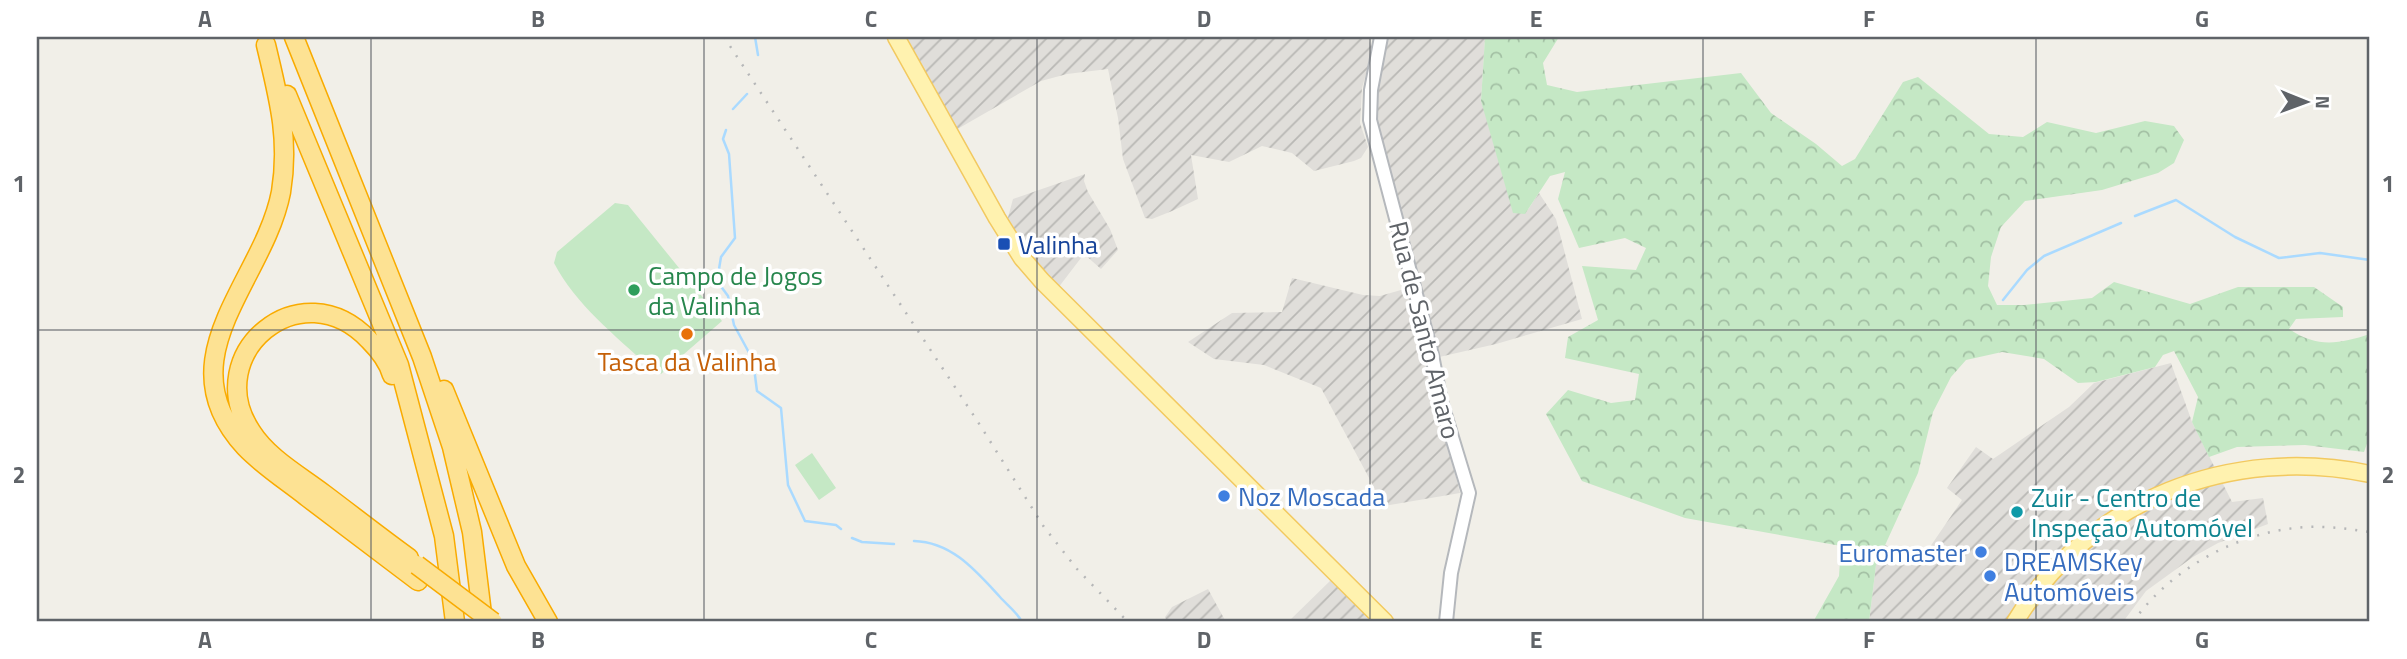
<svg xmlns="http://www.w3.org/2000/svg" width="2407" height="659" viewBox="0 0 2407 659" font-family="'Titillium Web',sans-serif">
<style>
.industrial{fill:url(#industrial-furrows)}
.grass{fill:#c5e8c5}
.forest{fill:url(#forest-crowns)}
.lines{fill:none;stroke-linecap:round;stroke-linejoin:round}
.stream{stroke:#aadaff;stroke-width:2.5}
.minor-casing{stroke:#b5b8bc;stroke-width:16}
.major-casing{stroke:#f2c960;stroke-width:19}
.highway-casing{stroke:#f9ab00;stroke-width:21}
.minor{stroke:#fff;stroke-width:12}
.major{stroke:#fff2af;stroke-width:16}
.highway{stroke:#fde293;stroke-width:18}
.rail{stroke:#b6b7b8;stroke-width:2.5;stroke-dasharray:2 9;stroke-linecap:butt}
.highway-bridge-casing{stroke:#f9ab00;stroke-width:21;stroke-linecap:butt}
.highway-bridge{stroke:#fde293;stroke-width:18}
.grid{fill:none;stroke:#5f6368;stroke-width:2;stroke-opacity:0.55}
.transit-dot{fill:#1a4fb4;stroke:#fff;stroke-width:2.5}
.leisure-dot{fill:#2e9e5b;stroke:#fff;stroke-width:2.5}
.food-dot{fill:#e8710a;stroke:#fff;stroke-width:2.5}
.shop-dot{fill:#3f7fe0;stroke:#fff;stroke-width:2.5}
.culture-dot{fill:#0f9aa8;stroke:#fff;stroke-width:2.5}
.labels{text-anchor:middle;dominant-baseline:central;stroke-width:7;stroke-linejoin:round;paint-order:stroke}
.transit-label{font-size:26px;fill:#164399;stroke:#fff;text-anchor:start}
.leisure-label{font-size:26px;fill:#27864d;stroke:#fff;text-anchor:start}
.street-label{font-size:26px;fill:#5f6368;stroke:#fff}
.food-label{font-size:26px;fill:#c56008;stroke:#fff}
.shop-label{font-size:26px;fill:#366cbe;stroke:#fff;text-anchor:start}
.culture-label{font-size:26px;fill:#0d838f;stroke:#fff;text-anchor:start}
.neatline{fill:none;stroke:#5f6368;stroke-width:2.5}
.grid-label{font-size:23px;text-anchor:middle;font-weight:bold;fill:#5f6368}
</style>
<defs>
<pattern id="industrial-furrows" width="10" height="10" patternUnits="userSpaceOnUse" patternTransform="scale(1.75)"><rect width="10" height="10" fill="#e0deda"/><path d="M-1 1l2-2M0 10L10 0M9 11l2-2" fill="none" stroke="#b9b8b5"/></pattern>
<pattern id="forest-crowns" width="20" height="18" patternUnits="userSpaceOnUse" patternTransform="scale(1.75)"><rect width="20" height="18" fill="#c5e8c5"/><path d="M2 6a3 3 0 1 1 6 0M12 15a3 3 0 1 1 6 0" fill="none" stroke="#a3c0a4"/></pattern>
</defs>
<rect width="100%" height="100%" fill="#f1efe8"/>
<path class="industrial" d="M902,37H1370L1369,41L1373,49L1362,88L1360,123L1368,147L1361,158L1354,161L1314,171L1292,153L1262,146L1229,162L1191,155L1198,199L1172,211L1152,219L1145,218L1123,159L1118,118L1108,69L1067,74L1041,81L954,131Z
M1385,37H1485L1481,101L1525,214L1539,193L1556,219L1582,319L1496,344L1426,360L1460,493L1384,506L1321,388L1264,365L1214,359L1188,342L1232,313L1282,312L1292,278L1363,295L1380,296L1408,288L1373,121Z
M1085,174L1084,181L1088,192L1110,229L1118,250L1101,269L1084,254L1058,288L1026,253L1007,221L1013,199Z
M2171,363L2192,422L2232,502L2263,498L2268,524L2218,543L2193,557L2146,591L2123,622H1869L1876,565L1884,544L1917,566L1962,500L1947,488L1976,447L1993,459L2069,407L2094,383Z
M1332,579L1376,622H1288Z
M1208,589L1226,622H1167L1165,617L1172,607Z"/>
<path class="grass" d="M615,203L628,205L722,321L661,374L649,367C615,335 576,305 554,263L557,252Z
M812,453L836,488L819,500L795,465Z"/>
<path class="forest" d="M1485,37H1559L1543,63L1547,85L1577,92L1741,73L1771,113L1816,144L1842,166L1855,159L1903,82L1918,77L1989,134L2023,137L2047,122L2096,133L2145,121L2174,126L2184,140L2174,163L2158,173L2102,190L2025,201L2001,227L1991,257L1988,286L1997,305H2024L2092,298L2114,282L2190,304L2238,287H2314L2343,307V317L2296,319L2289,329C2317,348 2339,344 2370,334V435L2364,452L2305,445L2237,447L2209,457L2192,422L2198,397L2174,351L2163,355L2155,367L2096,382L2078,383L2044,359L2002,352L1966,360L1951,377L1933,412L1918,473L1876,565L1869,622H1813L1839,576L1841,546L1685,518L1582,481L1546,414L1568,390L1611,403L1635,400L1639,374L1565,358L1568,337L1598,320L1582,266L1636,270L1646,248L1625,238L1579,248L1558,199L1565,172L1550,176L1525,214L1513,213L1481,101Z"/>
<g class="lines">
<path class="stream" d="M755,37L758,55
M733,109L747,94
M726,130L723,139L729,154L735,238L721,257L717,281L728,296L734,325L753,360L757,391L781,408L788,485L805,521L836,525L841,529
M2135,216L2176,200L2235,237L2279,258L2320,253L2370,260
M2003,300L2027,270L2044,256L2121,223
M852,538L862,542L894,544
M914,541C952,542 976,571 1000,597C1008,606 1017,612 1022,622"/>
<g class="minor-casing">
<path id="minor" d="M1381,37L1371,90L1370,120L1432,355L1441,401L1469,493L1451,573L1446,622"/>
</g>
<g class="major-casing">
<path id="major" d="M896,37L997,218L1022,258L1042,281L1385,622
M2015,622C2089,499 2232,445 2370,474"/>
</g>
<g class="highway-casing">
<path id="highway" d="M294,37L422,357L452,447L472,532L483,622
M266,45C278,96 290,138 281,192C264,281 163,358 245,447C263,466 287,481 307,497C344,525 381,553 418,581
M287,95L399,365L444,536L455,622
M392,375C388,361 379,350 369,340C301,268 200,354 251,431C268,458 299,475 324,494C352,515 380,537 409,558
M444,390L516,566L548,622"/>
</g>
<use href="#minor" class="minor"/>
<use href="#major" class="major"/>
<use href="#highway" class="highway"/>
<path class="rail" d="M724,37L978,422L1044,527L1077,569L1128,622
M2133,622C2171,568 2239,531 2306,527C2328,526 2349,529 2370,532"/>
<g class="highway-bridge-casing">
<path id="highway-bridge" d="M417,565L493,622"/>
</g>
<use href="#highway-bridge" class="highway-bridge"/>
</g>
<path class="grid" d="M371,37V622M704,37V622M1037,37V622M1370,37V622M1703,37V622M2036,37V622M37,330H2370"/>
<rect class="transit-dot" x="997" y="237" width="14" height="14" rx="3.5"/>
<circle class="leisure-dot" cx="634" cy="290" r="7"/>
<circle class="food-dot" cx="687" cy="334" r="7"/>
<g class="shop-dot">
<circle cx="1224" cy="496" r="7"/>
<circle cx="1981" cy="552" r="7"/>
<circle cx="1990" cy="576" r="7"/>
</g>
<circle class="culture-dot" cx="2017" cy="512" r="7"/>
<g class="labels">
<g class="transit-label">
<text x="1018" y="244">Valinha</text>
</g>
<g class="leisure-label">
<text x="648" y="275">Campo de Jogos<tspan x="648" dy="30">da Valinha</tspan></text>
</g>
<g class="street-label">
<text transform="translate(1425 330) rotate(76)">Rua de Santo Amaro</text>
</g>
<g class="food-label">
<text x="687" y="361">Tasca da Valinha</text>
</g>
<g class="shop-label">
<text x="1238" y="496">Noz Moscada</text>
<text x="1967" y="552" text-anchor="end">Euromaster</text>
<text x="2004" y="561">DREAMSKey<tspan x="2004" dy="30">Automóveis</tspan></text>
</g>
<g class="culture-label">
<text x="2031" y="497">Zuir - Centro de<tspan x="2031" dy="30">Inspeção Automóvel</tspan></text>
</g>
</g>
<rect width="2407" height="659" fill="none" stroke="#ffffff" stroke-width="77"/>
<g transform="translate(2306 102) rotate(91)" stroke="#ffffff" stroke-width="5" paint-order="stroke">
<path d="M0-5L12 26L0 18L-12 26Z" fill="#5f6368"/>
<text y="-10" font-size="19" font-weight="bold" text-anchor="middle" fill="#5f6368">N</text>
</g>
<rect x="38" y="38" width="2330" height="582" class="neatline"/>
<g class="grid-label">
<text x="205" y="27">A</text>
<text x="538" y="27">B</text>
<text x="871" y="27">C</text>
<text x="1204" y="27">D</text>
<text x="1536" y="27">E</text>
<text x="1869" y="27">F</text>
<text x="2202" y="27">G</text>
<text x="19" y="192">1</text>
<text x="2388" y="192">1</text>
<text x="19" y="483">2</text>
<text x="2388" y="483">2</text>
<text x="205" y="648">A</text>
<text x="538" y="648">B</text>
<text x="871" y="648">C</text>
<text x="1204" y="648">D</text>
<text x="1536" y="648">E</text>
<text x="1869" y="648">F</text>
<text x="2202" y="648">G</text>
</g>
</svg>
